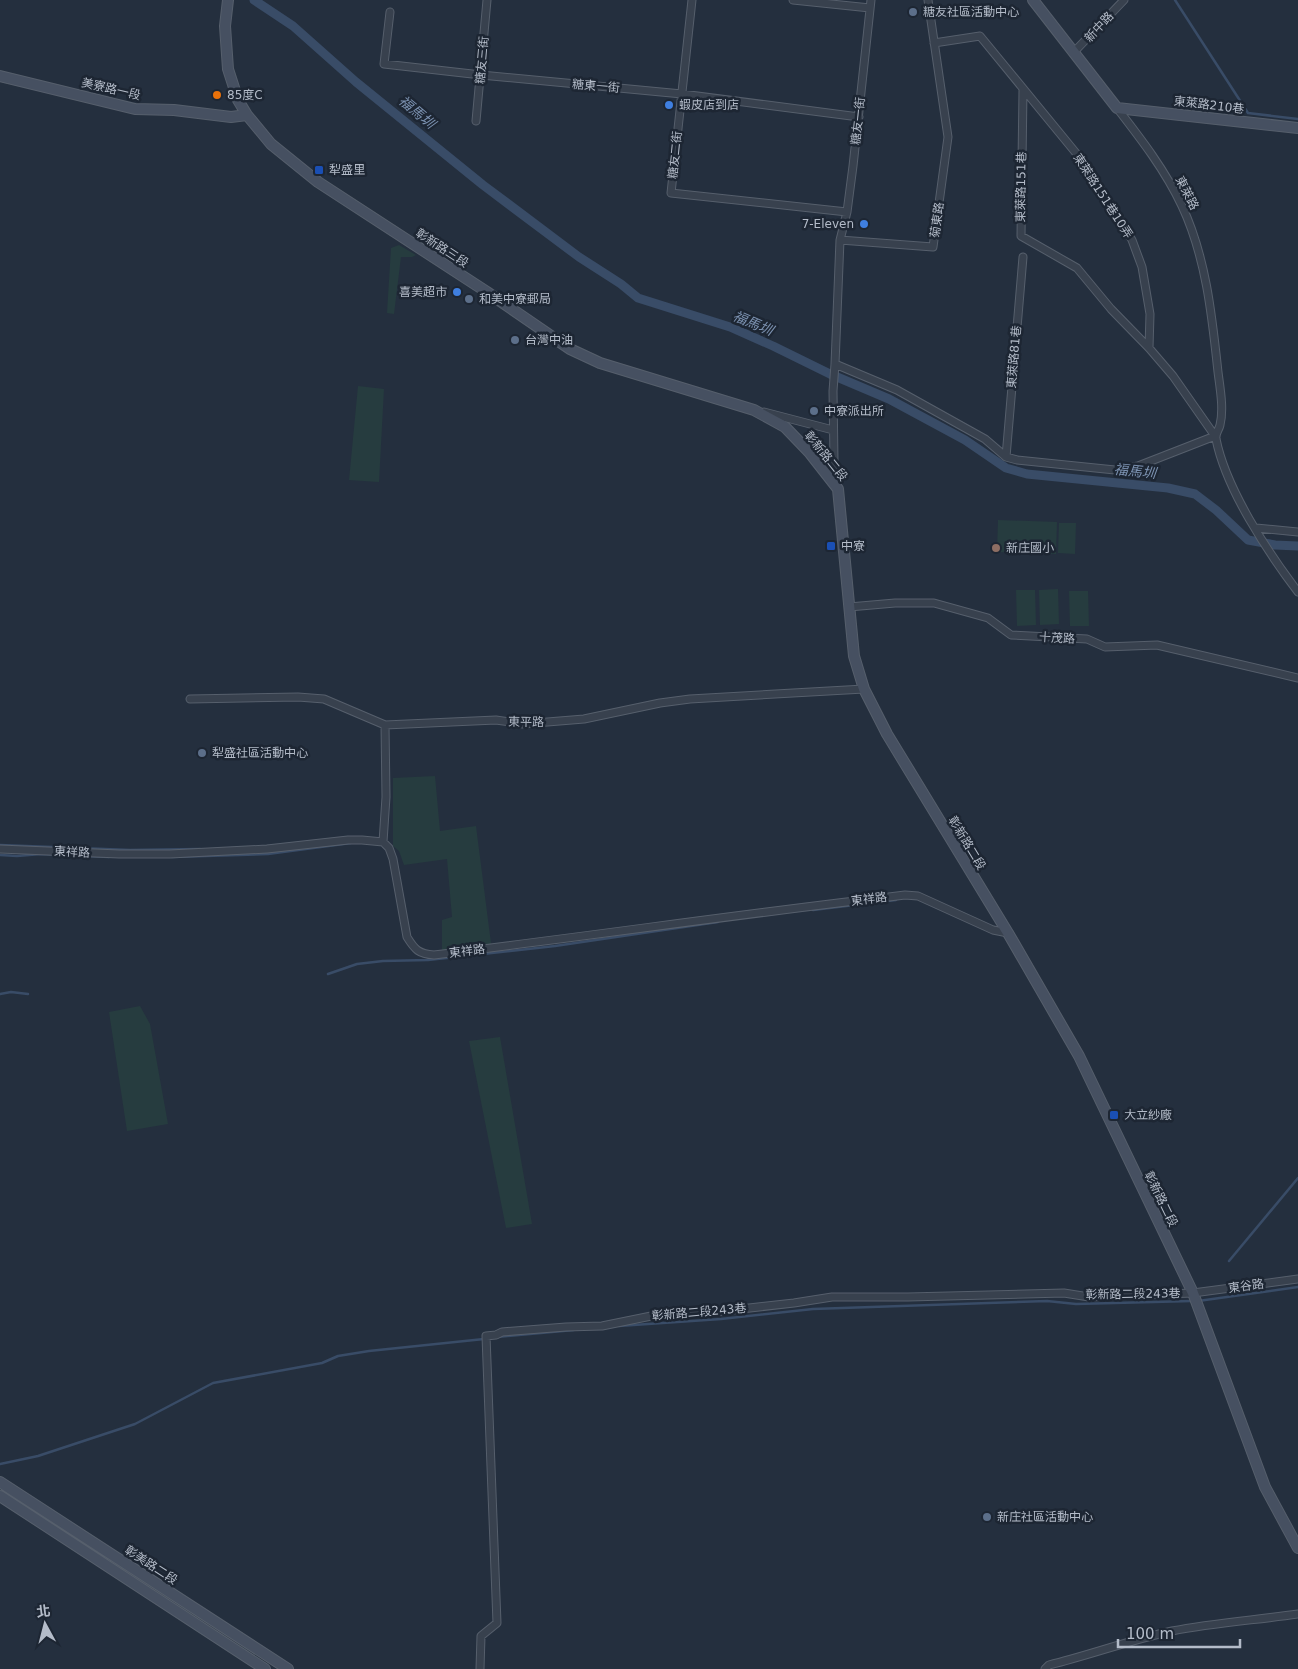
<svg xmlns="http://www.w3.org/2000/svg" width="1298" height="1669" viewBox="0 0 1298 1669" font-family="'DejaVu Sans','Noto Sans TC',sans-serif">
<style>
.green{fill:#263c3f}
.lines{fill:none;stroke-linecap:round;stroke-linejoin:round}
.stream{stroke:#394c67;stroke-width:2.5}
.canal{stroke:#394c67;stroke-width:9}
.street-casing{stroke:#565f6c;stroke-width:9}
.secondary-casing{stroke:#565f6c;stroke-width:12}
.street{stroke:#38414e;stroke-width:7}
.secondary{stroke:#465061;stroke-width:10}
.service-dot{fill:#5c6f8a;stroke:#1d2633;stroke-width:2}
.food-dot{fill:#e8710a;stroke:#1d2633;stroke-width:2}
.shop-dot{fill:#3f7fe0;stroke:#1d2633;stroke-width:2}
.transit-dot{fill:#1a4fb4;stroke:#1d2633;stroke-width:2}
.education-dot{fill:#8d6e63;stroke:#1d2633;stroke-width:2}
.labels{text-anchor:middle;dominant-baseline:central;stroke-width:5;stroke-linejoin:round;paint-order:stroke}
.poi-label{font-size:12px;fill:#b4bcc9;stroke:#1d2633;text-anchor:start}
.street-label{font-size:12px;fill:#b4bcc9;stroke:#1d2633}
.water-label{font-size:14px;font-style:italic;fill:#7c92b1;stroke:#1d2633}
</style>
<rect width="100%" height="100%" fill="#242f3e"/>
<path class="green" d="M399,245L416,255L412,257H401L394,314L387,313L391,248Z
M358,386L384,389L379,482L349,480Z
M998,520L1057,522L1056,554L997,552Z
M1059,523H1076L1075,554L1058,553Z
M1058,589L1059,624L1040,625L1039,590Z
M1016,590H1035L1036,625L1017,626Z
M1069,591H1088L1089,626H1070Z
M435,776L440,831L476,826L492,951L442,955V920L452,917L447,859L404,865L399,851L393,846V778Z
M140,1006L150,1024L168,1124L127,1131L109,1012Z
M500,1037L532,1224L506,1228L469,1041Z"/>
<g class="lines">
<path class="stream" d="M1175,0L1248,113L1298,119
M0,845L130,850L200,849
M0,855L17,856L41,854L109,857
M172,857L268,854L351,843
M813,910L896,900
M328,974L357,964L383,961L428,960L555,946L718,922
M0,994L11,992L28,994
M1229,1261L1298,1178
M1198,1301L1298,1287
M619,1326L721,1319L813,1309L1047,1301L1076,1304L1192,1301
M497,1337L574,1330
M0,1464L38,1456L135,1424L213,1383L322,1363L338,1356L369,1351L484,1339"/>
<path class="canal" d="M254,0L293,26L356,82L483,185L579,257L621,284L638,298L730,327L773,346L830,374L889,399L965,440L1006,468L1027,474L1168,488L1195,494L1216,510L1248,540L1275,545L1298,546"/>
<g class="street-casing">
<path id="street" d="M692,0L671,193L847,212
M793,0L870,8
M390,12L384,64L481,75L682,94L859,117
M934,43L980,36L1085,164L1132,240L1142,267L1150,314L1149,348
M1073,53L1124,0
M1023,90L1021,236L1077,268L1111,309L1149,348L1173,376L1215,436
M1117,108C1141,139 1165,170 1182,206C1206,257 1212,316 1218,372C1220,388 1224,409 1220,425C1219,430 1215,433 1216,439C1226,489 1267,551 1298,592
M476,121L487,0
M840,240L933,247L948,137L928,0
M835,364L897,390L985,439L1006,457L1017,460L1115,470L1138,466L1215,436
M764,412L833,430
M1006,457L1023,257
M837,486L834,461L833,391L835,364L840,240L847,212L853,166L871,0
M1256,528L1298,532
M849,607L895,603H934L988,618L1011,635L1087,639L1105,647L1157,645L1298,678
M190,699L298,697L324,699L385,725L496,720L523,724L584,719L660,703L690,699L864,689
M383,842L386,797L385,725
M0,849L119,854H170L267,849L348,840H362L383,842L389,848L393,859L407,937C415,950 419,954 434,955C591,936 748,913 905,895L918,896L993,930L1008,933
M480,1669L481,1636L497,1623L486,1336L496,1335L502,1332L566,1327L602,1326L666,1313L714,1312L794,1303L832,1297H908L1064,1293L1089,1297L1193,1293L1298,1279
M1045,1669L1049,1665C1090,1655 1130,1640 1172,1631C1213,1623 1256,1620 1298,1614"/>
</g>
<g class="secondary-casing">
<path id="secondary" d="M228,0L225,26L228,69L238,100L247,115L271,144L318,182L487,292L570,349L600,363L754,410L785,427L809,452L838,489L854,656L864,689L887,734L1008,933L1079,1056L1193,1293L1265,1487L1298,1548
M1033,0L1117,108L1298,128
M0,76L135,109L174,110L231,117L247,115
M0,1482L288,1669
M0,1496L265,1669"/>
</g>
<use href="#street" class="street"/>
<use href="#secondary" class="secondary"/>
</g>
<g class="service-dot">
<circle cx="913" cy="12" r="5"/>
<circle cx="469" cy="299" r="5"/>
<circle cx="515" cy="340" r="5"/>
<circle cx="814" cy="411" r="5"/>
<circle cx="202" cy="753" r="5"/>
<circle cx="987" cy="1517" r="5"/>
</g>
<circle class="food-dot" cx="217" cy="95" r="5"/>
<g class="shop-dot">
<circle cx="669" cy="105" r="5"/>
<circle cx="864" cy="224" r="5"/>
<circle cx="457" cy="292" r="5"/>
</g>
<g class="transit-dot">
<rect x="314" y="165" width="10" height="10" rx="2.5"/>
<rect x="826" y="541" width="10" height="10" rx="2.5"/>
<rect x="1109" y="1110" width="10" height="10" rx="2.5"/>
</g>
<circle class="education-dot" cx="996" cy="548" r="5"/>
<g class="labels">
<g class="poi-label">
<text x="923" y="12">糖友社區活動中心</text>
<text x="227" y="95">85度C</text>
<text x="679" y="105">蝦皮店到店</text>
<text x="329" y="170">犁盛里</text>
<text x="854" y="224" text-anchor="end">7-Eleven</text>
<text x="447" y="292" text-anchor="end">喜美超市</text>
<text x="479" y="299">和美中寮郵局</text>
<text x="525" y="340">台灣中油</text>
<text x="824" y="411">中寮派出所</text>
<text x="841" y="546">中寮</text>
<text x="1006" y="548">新庄國小</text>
<text x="212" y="753">犁盛社區活動中心</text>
<text x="1124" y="1115">大立紗廠</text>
<text x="997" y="1517">新庄社區活動中心</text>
</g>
<g class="street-label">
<text transform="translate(1099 27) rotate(-47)">新中路</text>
<text transform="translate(482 60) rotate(-85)">糖友三街</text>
<text transform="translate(596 86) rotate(5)">糖東一街</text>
<text transform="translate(111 89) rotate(13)">美寮路一段</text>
<text transform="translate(1209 105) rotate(7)">東萊路210巷</text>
<text transform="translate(858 121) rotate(-84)">糖友一街</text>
<text transform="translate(675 155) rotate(-84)">糖友二街</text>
<text transform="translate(1021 187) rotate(-89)">東萊路151巷</text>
<text transform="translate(1187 193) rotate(63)">東萊路</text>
<text transform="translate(1103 196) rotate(57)">東萊路151巷10弄</text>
<text transform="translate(937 220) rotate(-82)">菊東路</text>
<text transform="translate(442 248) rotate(33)">彰新路三段</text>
<text transform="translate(1014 357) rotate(-85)">東萊路81巷</text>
<text transform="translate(826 456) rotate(51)">彰新路二段</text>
<text transform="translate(1057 638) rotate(3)">十茂路</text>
<text transform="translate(526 722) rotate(1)">東平路</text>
<text transform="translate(967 843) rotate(59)">彰新路二段</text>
<text transform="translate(72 852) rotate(3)">東祥路</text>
<text transform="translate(869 899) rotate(-7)">東祥路</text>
<text transform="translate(467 951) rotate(-7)">東祥路</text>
<text transform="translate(1161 1199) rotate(64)">彰新路二段</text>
<text transform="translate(1246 1286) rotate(-8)">東谷路</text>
<text transform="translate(1133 1294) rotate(-1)">彰新路二段243巷</text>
<text transform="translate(699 1312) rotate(-5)">彰新路二段243巷</text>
<text transform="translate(151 1565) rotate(33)">彰美路二段</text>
</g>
<g class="water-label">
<text transform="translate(417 112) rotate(40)">福馬圳</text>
<text transform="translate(753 323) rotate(23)">福馬圳</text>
<text transform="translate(1135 471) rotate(6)">福馬圳</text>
</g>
</g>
<g transform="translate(45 1624) rotate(353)" stroke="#1d2633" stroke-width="4" paint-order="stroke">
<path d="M0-4L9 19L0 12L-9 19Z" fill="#b4bcc9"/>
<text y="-8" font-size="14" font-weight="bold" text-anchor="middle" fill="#b4bcc9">北</text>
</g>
<path d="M1118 1639v8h122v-8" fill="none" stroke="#b4bcc9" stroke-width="2.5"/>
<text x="1126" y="1639" font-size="15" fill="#b4bcc9" stroke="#1d2633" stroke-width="4" paint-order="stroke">100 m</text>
</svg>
